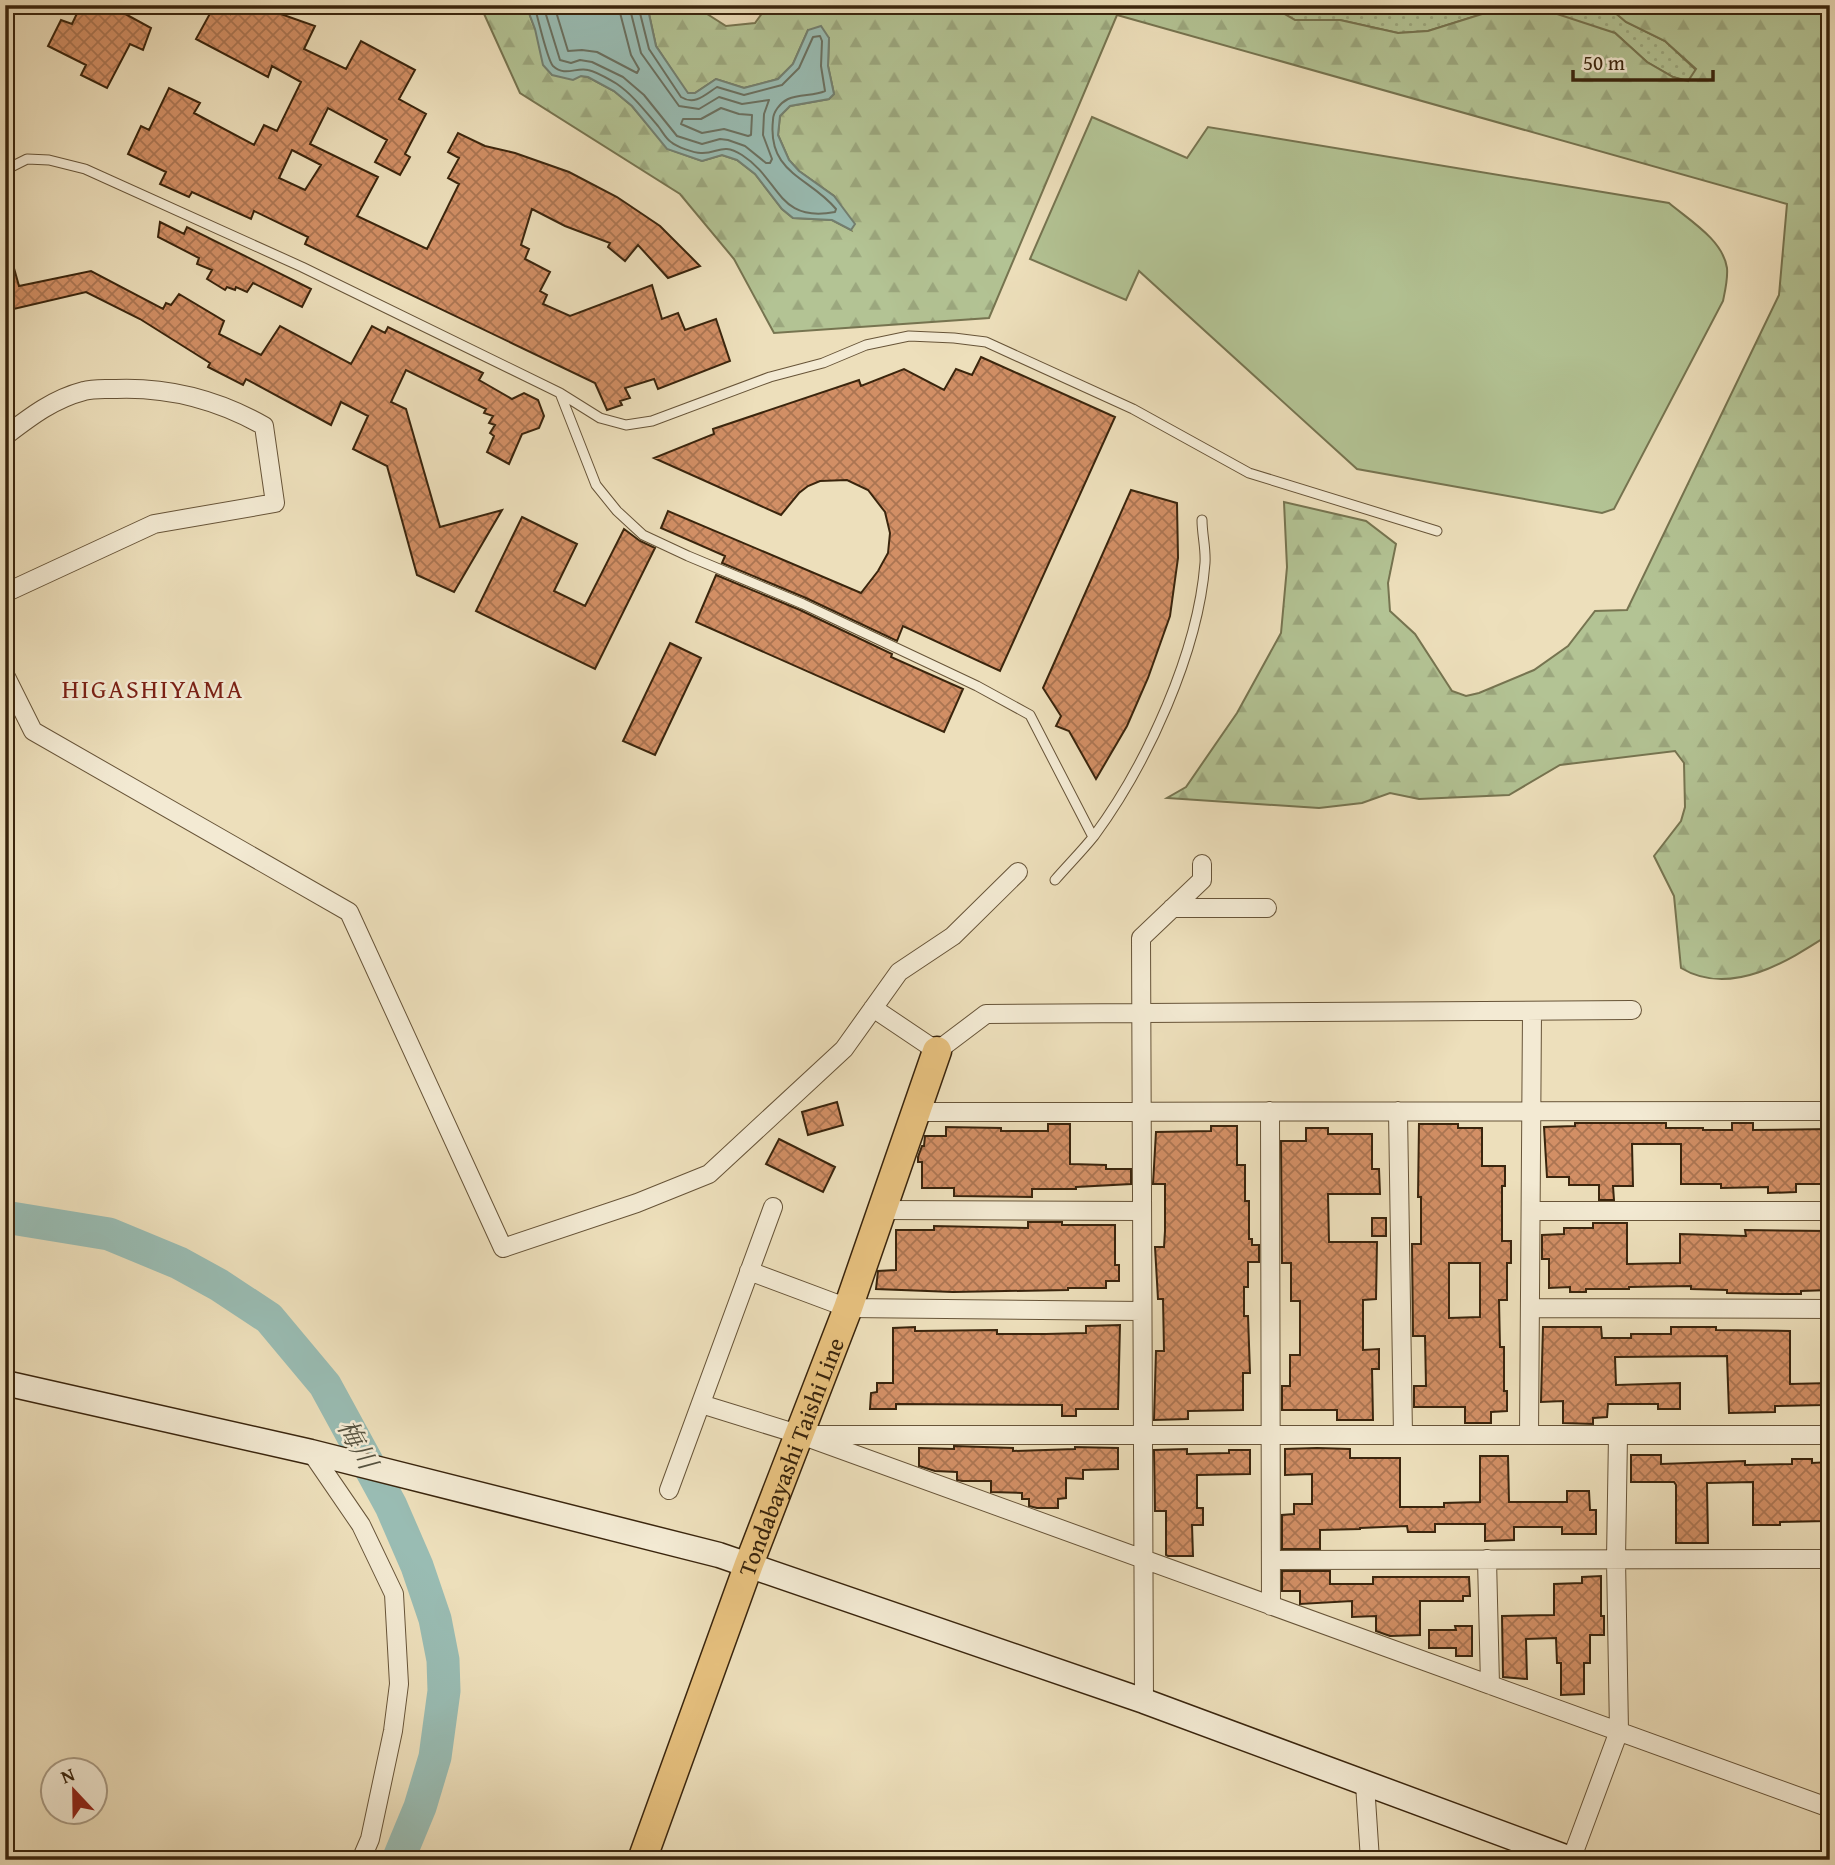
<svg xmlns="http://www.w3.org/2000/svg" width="1835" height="1865" viewBox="0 0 1835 1865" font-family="'Gentium Book Plus','Noto Serif JP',serif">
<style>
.grass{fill:url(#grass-dots);stroke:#767450;stroke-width:2}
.forest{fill:url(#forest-firs);stroke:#767450;stroke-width:2}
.pitch{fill:#b3c394;stroke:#767450;stroke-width:2}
.water{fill:#99bcb3;stroke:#738071;stroke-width:2}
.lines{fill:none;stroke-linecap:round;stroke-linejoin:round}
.shore{stroke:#6a7060;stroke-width:2}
.river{stroke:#99bcb3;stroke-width:33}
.building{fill:url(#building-cross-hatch);stroke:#3a250d;stroke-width:2;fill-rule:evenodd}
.lane-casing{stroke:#675438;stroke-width:11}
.street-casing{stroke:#675438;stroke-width:20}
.secondary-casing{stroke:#3a250d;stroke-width:27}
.primary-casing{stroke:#3a250d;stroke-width:31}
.lane{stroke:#f3ead3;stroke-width:9}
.street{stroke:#f3ead3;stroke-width:18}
.secondary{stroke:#f3ead3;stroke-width:24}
.primary{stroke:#e6c07e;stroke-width:28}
.labels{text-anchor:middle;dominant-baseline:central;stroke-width:5;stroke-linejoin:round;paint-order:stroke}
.street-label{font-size:24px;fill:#3a250d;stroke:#f3ead3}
.neighbourhood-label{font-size:26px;letter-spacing:2px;fill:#7a1f14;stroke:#f3ead3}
.water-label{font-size:26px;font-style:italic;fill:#56523f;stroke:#f3ead3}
</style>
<defs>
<pattern id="grass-dots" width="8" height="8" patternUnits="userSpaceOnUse" patternTransform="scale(1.75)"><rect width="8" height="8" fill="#b3c394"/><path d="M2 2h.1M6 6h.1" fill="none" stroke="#9ba77e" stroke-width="1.8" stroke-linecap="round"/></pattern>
<pattern id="forest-firs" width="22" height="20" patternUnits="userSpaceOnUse" patternTransform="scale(1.75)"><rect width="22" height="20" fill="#b3c394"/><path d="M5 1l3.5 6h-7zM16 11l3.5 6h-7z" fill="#9ba77e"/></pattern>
<pattern id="building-cross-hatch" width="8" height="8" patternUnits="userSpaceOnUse" patternTransform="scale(1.75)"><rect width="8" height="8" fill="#d28f65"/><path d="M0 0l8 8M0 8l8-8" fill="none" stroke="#ab7552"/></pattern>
</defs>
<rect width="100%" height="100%" fill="#eddfbb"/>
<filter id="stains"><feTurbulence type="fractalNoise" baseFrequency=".00286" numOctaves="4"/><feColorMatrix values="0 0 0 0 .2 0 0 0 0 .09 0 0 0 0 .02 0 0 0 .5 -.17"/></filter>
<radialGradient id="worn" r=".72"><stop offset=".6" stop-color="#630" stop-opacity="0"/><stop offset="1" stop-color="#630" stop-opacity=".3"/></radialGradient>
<path class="grass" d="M1280,5H1606L1626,22L1665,41L1696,70L1688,82L1673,77L1647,62L1615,33L1498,9L1428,31L1398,33L1340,20H1295L1283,13Z"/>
<path class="forest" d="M480,5H526L535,29L581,76L588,77L614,91L632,106L668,149L702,161L722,155L737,160L755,174L782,209L793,218L832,220L851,230L834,196L799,171L789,160L778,135L780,116L790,106L829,99L834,94L828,66L829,38L808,30L793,64L778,79L744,88L716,79L695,93H687L656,46L649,14L643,5H693L726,26L755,23L763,12L760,5H1280L1283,13L1295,20H1340L1398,33L1428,31L1498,9H1542L1615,33L1647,62L1673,77L1688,81L1696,69L1665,41L1626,22L1606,5H1830V934C1788,961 1731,998 1681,968L1674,896L1654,856L1681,821L1685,807L1684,763L1675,751L1560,765L1509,795L1419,799L1390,793L1362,803L1319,808L1167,798L1186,787L1237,713L1281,633L1287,567L1284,502L1366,521L1396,544L1388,583L1390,611L1415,634L1452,691L1466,696L1479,693L1534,670L1568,646L1595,611L1627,610L1779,295L1787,204L1117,15L989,318L774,333L734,259L680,194L520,93Z"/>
<path class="pitch" d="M1092,117L1187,158L1208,127L1669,203C1689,220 1723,240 1727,268C1728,279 1725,291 1723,301L1614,509L1602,513L1357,469L1139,271L1126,300L1030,259Z"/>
<path class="water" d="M526,5H643L649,14L656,46L688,93H695L716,79L744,88L778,79L793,64L808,30L821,26L829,38L828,66L834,94L829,99L790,106L780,116L778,135L789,160L799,171L834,196L855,224L851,230L832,220L793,218L782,209L755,174L737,160L722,155L702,161L667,149L632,106L614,91L588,77L581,76L573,80L552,75L543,65L535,29Z"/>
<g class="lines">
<path class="shore" d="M534,5C538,17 547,60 553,66C565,77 576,67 588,70C598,72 608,79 617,84C633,95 645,111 658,126C662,131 666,139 671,142C677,147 694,153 701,153C718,154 722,142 742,155C781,180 777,223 835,212L836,209C810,177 767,174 773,120C773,112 780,103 788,99C800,94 814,96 825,91L821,66L822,41L820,36L813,37L799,68L782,85L744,95L717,87C706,94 695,106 681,97L649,49L638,5
M543,5L560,60L571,63L580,60L592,62L623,77L644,95L677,136L702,144L720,139L728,140L745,146L766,163H770L772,159L763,135L764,114L769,100L742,104L719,97L699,109L679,106L641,53L629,5
M554,5L568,51L582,50L597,52L637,73L639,69L631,55L618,5
M721,108L739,114L752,115L751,135L748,136L724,129L702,133L681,124L683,119H701Z"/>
<path class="river" d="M5,1217L109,1234L179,1263L219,1285L269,1318L325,1385L391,1506L417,1566L435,1619L443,1660L444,1691L435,1757L420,1807L398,1860"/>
</g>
<path class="building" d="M81,5H109L151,28L143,50L130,44L107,88L81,75L86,65L48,46L61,20L72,24Z
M234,5H261L278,13L315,26L304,49L346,69L361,41L415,70L399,99L426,114L405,154L410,157L400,175L375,162L387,140L328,108L310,144L378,177L357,216L427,249L459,184L448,178L459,158L448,152L458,133L485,146L515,153L569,172L617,197L660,226L700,266L668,278L638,245L625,261L608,247L610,243L565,226L532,209L521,245L529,249L525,259L550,272L540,291L547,295L543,304L570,316L652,285L662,319L678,313L685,330L716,319L730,361L658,389L654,379L625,388L630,398L620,401L622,405L607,410L595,383L305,244L308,237L254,211L251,219L192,192L189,197L160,184L166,172L128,154L141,126L149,130L169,88L200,103L194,113L254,145L264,125L277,131L301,82L272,66L268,77L196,39L213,8L220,12L222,9L230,14ZM292,150L321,165L305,190L279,178Z
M160,222L184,234L187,227L311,289L302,307L253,283L247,292L236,287L235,290L227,287L225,290L207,279L212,270L197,264L199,258L158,237Z
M10,254L19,286L91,271L163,309L166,303L171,305L179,294L224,321L219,334L261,355L280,326L351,364L372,326L385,333L388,327L483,373L479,380L512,399L524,393L538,400L544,416L539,428L522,434L509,464L487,452L494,436L490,433L495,425L489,423L493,416L484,413L486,409L406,370L391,402L406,409L440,527L502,510L454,592L417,575L387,466L353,449L368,416L341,402L331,425L246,379L243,385L208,367L210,363L140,319L86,292L5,311V255Z
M981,357L1115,417L1000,671L903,626L897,641L806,598L722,563L725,556L661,528L668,511L861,593L878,571L888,553L890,533L885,512L868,490L847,480L820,481L808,486L799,493L781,515L654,458L714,434L713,429L859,380L861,386L904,369L944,390L956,369L972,375Z
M1131,490L1177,503L1178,558L1170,616L1148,678L1127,726L1096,779L1069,731L1056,726L1061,716L1043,688Z
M522,517L577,544L554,591L585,606L624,529L640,541L655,548L595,669L476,611Z
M716,575L800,610L892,654L891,657L963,689L944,732L696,622Z
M670,643L701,658L655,755L623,741Z
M837,1102L843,1125L808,1135L802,1112Z
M1575,1123H1666V1128H1703V1130H1732V1123H1753V1130L1830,1129V1184H1796V1192L1768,1193V1187L1721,1188V1184H1681V1144H1632L1633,1186H1613L1614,1200H1599V1185H1569V1177H1547L1544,1127L1575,1126Z
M1048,1124H1070V1164L1106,1165V1169H1131V1184L1076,1187V1189H1032V1197L954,1196V1188H922V1162H918V1157L922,1146H924L925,1136H946V1127L1001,1128V1131H1048Z
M1419,1124H1458V1128H1482V1166H1505V1186H1502V1241H1511V1263H1507V1300H1499L1500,1347H1504V1391H1507V1411L1491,1412V1423H1465V1407H1414V1386H1426L1425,1336H1413L1412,1244H1421V1197H1418ZM1449,1263H1480V1317L1449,1318Z
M1211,1126H1237V1165H1245V1201H1249V1239H1252V1245H1259V1262H1248V1287H1244V1316H1248L1250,1373H1243V1410L1188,1411V1419L1154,1420L1156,1351H1164L1163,1299H1158L1155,1247H1164L1165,1231V1184H1153L1156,1132L1211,1131Z
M1306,1128H1328V1134H1372V1169H1379L1380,1194H1328L1329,1242H1377L1376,1299L1363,1300V1350L1379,1349V1369H1372L1373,1420H1337V1410H1282V1386H1290V1355H1300V1301H1291V1263H1282L1281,1141H1306Z
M779,1139L835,1167L823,1192L766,1164Z
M1372,1218H1386V1236H1372Z
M1028,1222H1062V1225H1115V1265H1119V1281H1106V1288H1068V1290L953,1292L876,1289L878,1271L896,1270V1230H934V1226L1028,1228Z
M1593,1223H1627V1264L1680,1263V1234L1746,1236L1745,1230L1830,1231V1290L1801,1291V1294H1783L1727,1293V1290L1691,1289V1286L1629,1287V1289H1586V1292H1570V1287L1549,1288V1259H1542V1235L1564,1234V1228H1593Z
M1120,1325L1118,1409H1076V1416H1062V1405L896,1404V1409H870L871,1393L877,1392V1383H893V1328L915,1327V1331L997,1330V1334H1046L1086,1333V1326Z
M1543,1327H1601L1602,1338H1631V1334H1671V1327H1716V1330L1790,1331V1384L1830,1383V1400H1823V1405L1775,1406V1412L1729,1413L1727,1356L1615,1357L1616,1385L1680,1383V1409H1658V1404H1608L1607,1417L1593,1418V1424L1563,1423V1401L1541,1402Z
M954,1446L1013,1448V1451L1075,1449V1447L1118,1448V1469L1083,1470V1479L1066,1478V1498L1058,1499V1508H1037L1029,1506V1499H1022V1493L991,1492V1481H962L957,1480V1472L935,1471L919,1466V1448L954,1449Z
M1317,1448L1350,1449V1458H1400V1507H1444V1503L1480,1502V1456H1508L1509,1502H1567V1491H1589L1590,1510H1596V1534H1562V1527H1514V1540L1485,1541V1524H1435V1532H1408L1407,1526L1360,1528V1529L1320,1530V1549H1282V1515L1294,1514V1504H1312V1474L1285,1475V1449Z
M1187,1449V1454L1229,1453V1450H1250V1474L1197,1475V1508H1203V1525H1192L1193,1556H1168L1166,1555V1511H1155L1154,1450Z
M1631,1455H1661V1464L1745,1461V1465L1792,1464V1459H1812V1463L1830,1462V1491H1826V1521L1780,1522V1525H1753V1482L1707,1483L1708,1543H1676V1485L1674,1482H1631Z
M1282,1571H1330V1584H1373V1577H1469L1470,1596H1463V1601H1420V1635L1390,1636L1376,1631V1616L1352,1617V1601L1300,1604V1591H1282Z
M1601,1576V1616H1604V1635H1590V1663H1584V1694L1561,1695V1663H1557L1556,1638L1526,1639L1527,1679L1503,1677L1502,1616L1554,1615V1584L1582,1583V1577Z
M1455,1626H1472V1656H1456V1648H1429V1630H1456Z"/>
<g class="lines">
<g class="lane-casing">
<path id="lane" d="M5,170L27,159L49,160L85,169L302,267L560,393L600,418L626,425L652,421L770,377L823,363L866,345L909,336L954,338L986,342L1133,409L1249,473L1437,531
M560,393L596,485L617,511L643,535L688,556L803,604L977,686L1030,715L1093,837
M1055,880C1068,865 1082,851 1094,836C1147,764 1198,653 1205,563C1206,549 1202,534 1202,520"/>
</g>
<g class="street-casing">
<path id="street" d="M5,436C30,417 53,399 84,391C93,388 105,389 116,389C169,387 218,400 264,426L275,503L154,524L5,593
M5,675L33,731L349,912L503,1248L637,1203L709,1174L844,1049L899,972L953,936L1018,872
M1172,908H1267
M873,1008L937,1051L986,1014L1632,1010
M1270,1111L1271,1606
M1398,1111L1403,1435
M918,1112L1830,1111
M883,1210L1142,1211
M1531,1211H1830
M749,1271L848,1308L1142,1311
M1531,1308L1830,1309
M701,1404L801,1435L1830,1808
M815,1435H1830
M1529,1435L1532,1012
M311,1452L361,1525L394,1594L399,1684L393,1731L370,1839L361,1860
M669,1490L773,1207
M1487,1559L1490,1685
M1271,1560L1830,1559
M1144,1701L1141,938L1202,880V864
M1365,1784L1370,1860
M1571,1860L1619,1731L1616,1559L1618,1435"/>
</g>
<g class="secondary-casing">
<path id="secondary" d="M5,1383L311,1452L719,1555L1144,1701L1573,1860"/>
</g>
<g class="primary-casing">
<g id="primary">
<path id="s1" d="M642,1860L749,1564L848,1308L937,1051"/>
</g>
</g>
<use href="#lane" class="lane"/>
<use href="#street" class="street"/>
<use href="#secondary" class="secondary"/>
<use href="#primary" class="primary"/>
</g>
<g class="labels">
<g class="street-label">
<text stroke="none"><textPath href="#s1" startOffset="430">Tondabayashi Taishi Line</textPath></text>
</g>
<g class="neighbourhood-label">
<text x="153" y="688">HIGASHIYAMA</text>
</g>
<g class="water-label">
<text transform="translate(358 1444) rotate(61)">梅川</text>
</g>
</g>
<rect width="1835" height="1865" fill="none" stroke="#eddfbb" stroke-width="28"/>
<rect x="7" y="7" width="1821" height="1851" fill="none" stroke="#3a250d" stroke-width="3.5"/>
<rect x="14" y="14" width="1807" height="1837" fill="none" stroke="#3a250d" stroke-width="2"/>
<g transform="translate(74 1791) rotate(338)"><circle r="33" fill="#f3ead3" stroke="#a99b84" stroke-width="2"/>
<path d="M0-5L12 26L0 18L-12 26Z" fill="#8f2418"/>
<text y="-10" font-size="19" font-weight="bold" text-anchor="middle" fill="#3a250d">N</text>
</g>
<path d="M1573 70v10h140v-10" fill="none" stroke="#3a250d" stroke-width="3.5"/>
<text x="1583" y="70" font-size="21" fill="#3a250d" stroke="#f3ead3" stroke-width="5" paint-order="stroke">50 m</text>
<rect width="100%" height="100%" filter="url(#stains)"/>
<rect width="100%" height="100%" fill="url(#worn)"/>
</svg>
